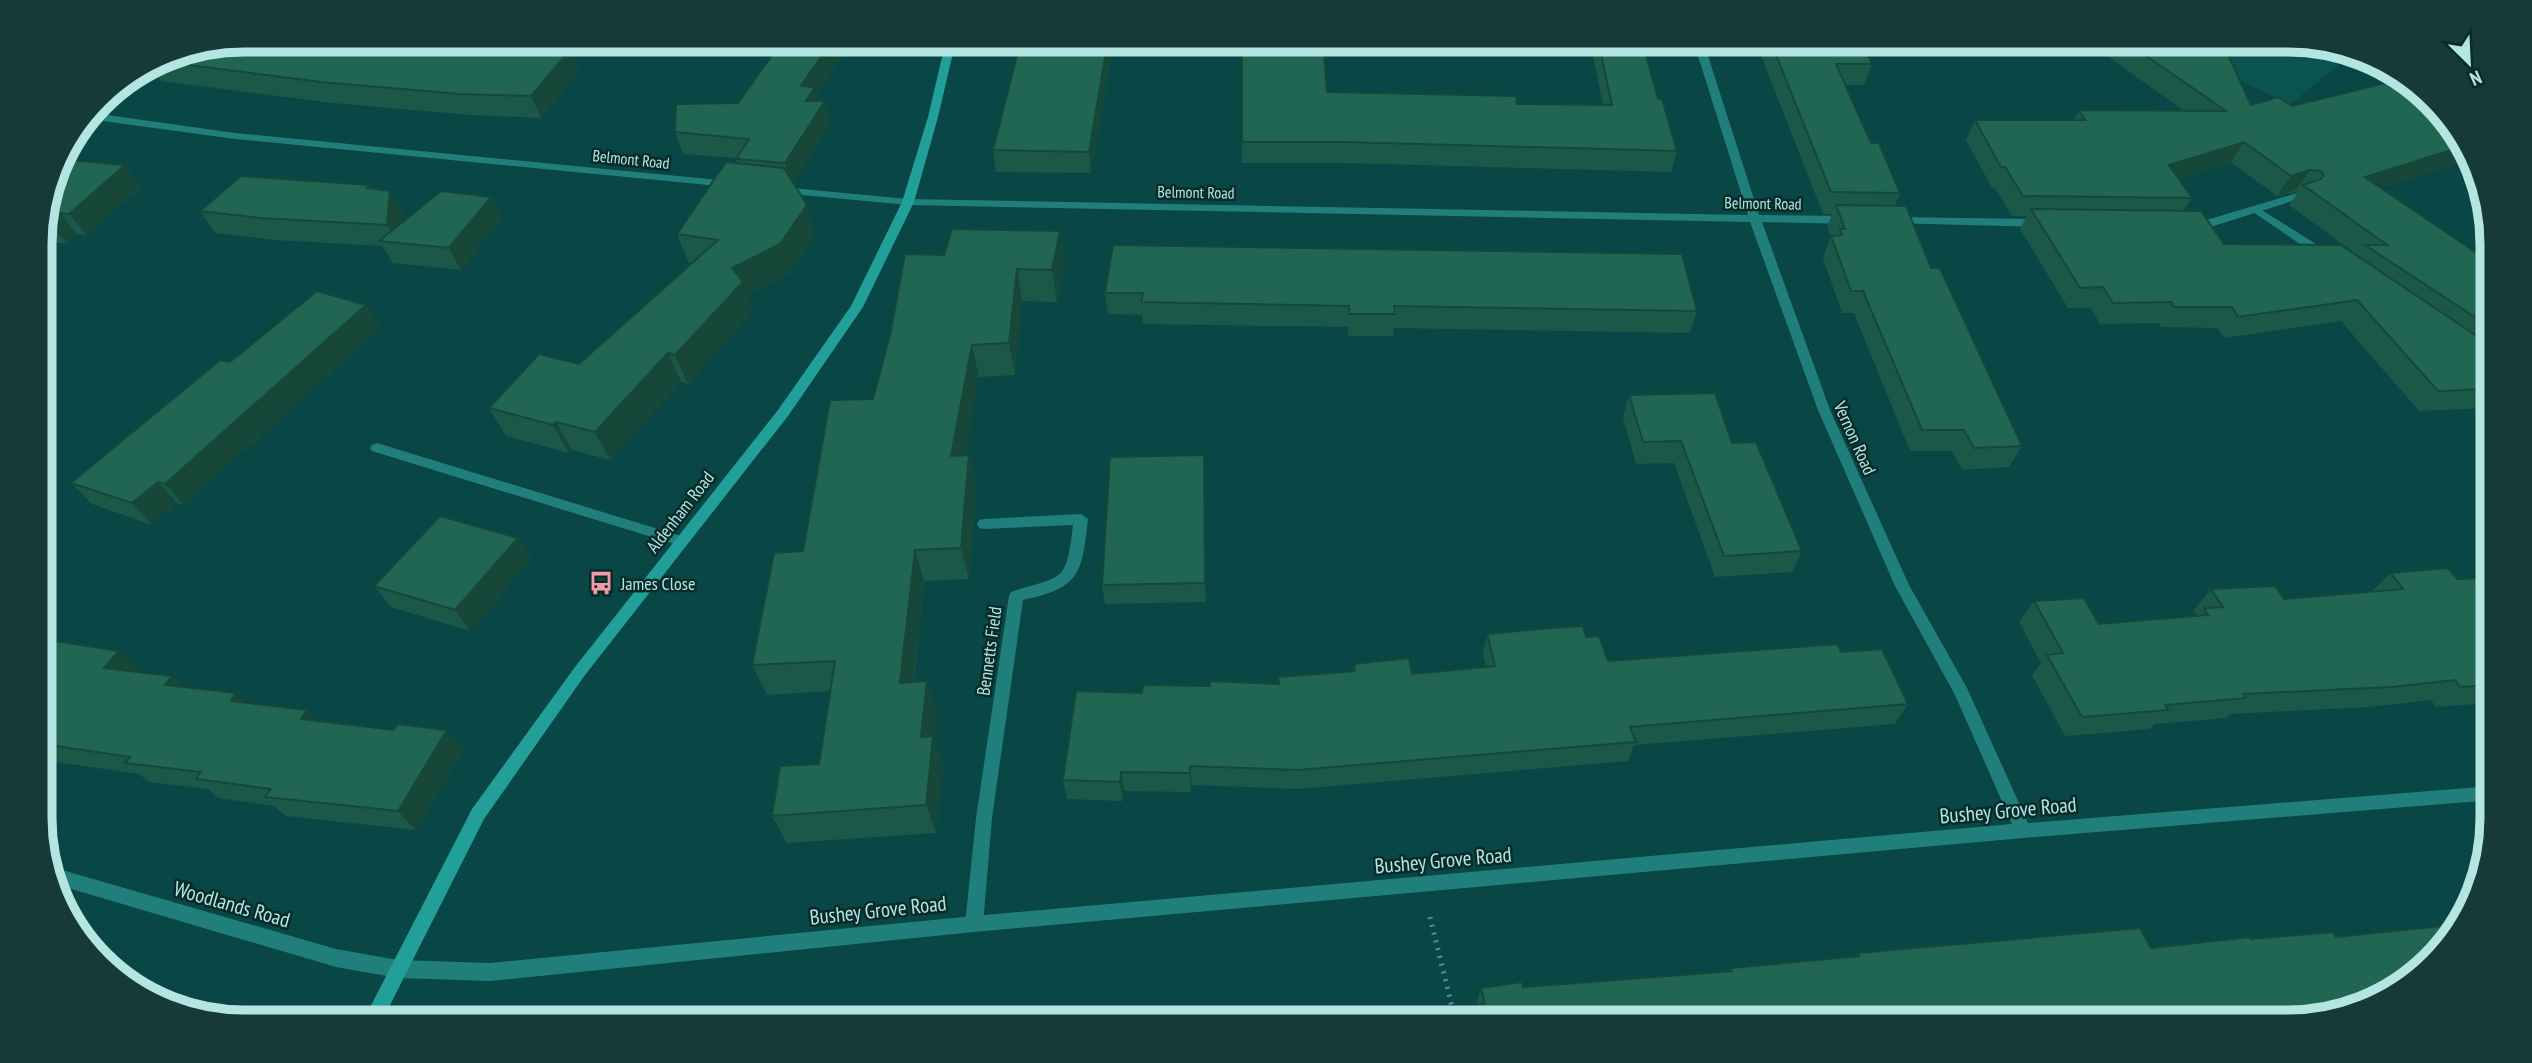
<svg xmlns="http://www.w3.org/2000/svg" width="2532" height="1063" viewBox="0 0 2532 1063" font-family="'PT Sans Narrow',sans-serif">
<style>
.built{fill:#0a5350}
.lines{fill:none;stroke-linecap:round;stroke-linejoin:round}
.path{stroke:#568e8c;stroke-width:5;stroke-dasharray:2 6;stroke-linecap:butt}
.lane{fill:#207f7b;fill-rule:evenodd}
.street{fill:#207f7b;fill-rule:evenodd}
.secondary{fill:#229f99;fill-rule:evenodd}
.wall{fill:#1c5847;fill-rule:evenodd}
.shaded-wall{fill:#164739}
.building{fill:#206652;stroke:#164739;stroke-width:2}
.labels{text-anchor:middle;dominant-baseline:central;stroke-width:5;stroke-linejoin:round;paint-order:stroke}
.far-street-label{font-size:16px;fill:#b5e5e1;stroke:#072b29}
.street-label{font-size:18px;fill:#b5e5e1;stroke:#072b29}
.poi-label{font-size:18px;fill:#b5e5e1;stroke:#072b29;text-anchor:start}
.near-street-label{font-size:21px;fill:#b5e5e1;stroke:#072b29}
.rim{fill:none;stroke:#b5e5e1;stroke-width:9}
</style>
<rect width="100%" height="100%" fill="#084745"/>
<path class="built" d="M2200,40H2288L2332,49L2337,66L2291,104L2224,74L2221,65L2229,54Z"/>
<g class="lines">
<path class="path" d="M1430,917L1456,1023"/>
<path class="lane" d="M2287,40L2296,42L2286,52H2278V48Z
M2257,207L2327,251V257H2319L2253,212V208Z
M1081,514L1088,519C1082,574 1080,588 1023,600L992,818L983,924L980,930L974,932L968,930L965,924L976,818L1009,596L1011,592C1063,575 1066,585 1073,525L984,529L979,528L977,524L979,520L984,519Z"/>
<path class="street" d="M1693,40H1703L1759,215L1848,216L1854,220L1848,224L1762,222L1830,410L1909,585L1967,688L2028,823L2492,786V800L2023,838L974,932L490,981L398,978L336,967L58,885L52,869L55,868L336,949L398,960L490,963L974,916L2012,824L1955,695L1895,586L1818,410L1750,222L908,205L781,193L775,190L781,187L908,199L1748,215Z
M93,113L235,133L729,181L735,184L729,187L235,139L88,119Z
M2301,192L2305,193V197L2204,229H2190L2184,225L2186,222L2203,221Z
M2482,197L2484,203L2477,205L2471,202Z
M1893,217L2041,219L2047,223L2041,227L1889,223V219Z
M377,443L681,536L686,537L688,541L686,545L681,546L372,451L370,448L372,445Z"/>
<path class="secondary" d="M946,40H956L938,117L914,202L863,307L788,416L585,675L484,819L381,1023H362L472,809L575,667L778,410L851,306L902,202L928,117Z"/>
</g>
<path class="wall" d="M1019,40H1114L1091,173L996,172L993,150L1020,47Z
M1557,40H1642L1658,99L1677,151L1671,172L1344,163H1242V142L1327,92L1517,104H1603L1590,42Z
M1755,40H1861L1872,64L1864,85H1846L1871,143L1900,193L1895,206L1931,268L2022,446L2009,467L1962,470L1952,451H1910L1854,313H1842L1823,258L1831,236L1827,227L1832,214H1823Z
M2117,40H2149L2251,105L2292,106L2449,120L2466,161L2380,188L2490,262L2491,411L2487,408L2419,411L2341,321L2224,338L2217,328L2161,327L2158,323L2100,324L2091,308H2068L2020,229L2027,216H2012L1995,188H1992L1966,140L1975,120H2074L2079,110L2184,111L2109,57ZM2231,162L2277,196L2299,191L2289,205L2357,255L2224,244L2183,211L2192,198L2179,179Z
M570,50L579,71L541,118L471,115L333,103L161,81L157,75L139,73L166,56Z
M846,51L817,93L819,101H825L831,122L793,183L815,234L790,273L748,295L753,310L688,384L681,382L610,460L572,450L569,453L506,436L489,408L579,364L692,263H689L677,234L737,163L736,158L683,154L675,132Z
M61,154L83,161L125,165L142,187L87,235L77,234L67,244L41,241V230Z
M373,189L390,191L403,212L402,223L491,197L502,219L461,270L393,263L382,246L275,240L215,233L200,211Z
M1113,245L1697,311L1690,333L1394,328L1393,336H1348V327L1143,324L1142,315L1108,314L1105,293Z
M905,254L1065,263L1057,302L1022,301L1015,375L979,377L965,455L977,487L969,579L924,581L914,682L927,681L937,710L934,740L943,765L936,833L787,843L772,816L819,764L831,691L767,695L752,665L873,399L890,335Z
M366,305L381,327L184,505L177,503L152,525L92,504L71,483L230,362Z
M1629,395L1732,443L1802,551L1792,572L1715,577L1674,463L1636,464L1623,417Z
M1205,474L1206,602L1105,604L1102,585Z
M518,538L532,559L470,631L391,607L374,586Z
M2391,573L2457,579L2491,578V703L2436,707L2431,700L2369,707L2231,714L2226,718L2155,724L2150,729L2065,736L2032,675L2041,663L2019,622L2034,601L2099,624L2197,616L2194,610L2211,589L2284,599L2372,591Z
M1487,634L1586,637L1608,661L1841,652L1908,704L1895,724L1634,745L1628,761L1297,789L1192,785L1191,792L1124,791L1123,801L1067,799L1063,780L1142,693L1210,686L1278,684V677L1353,671L1354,664L1412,674L1486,667L1483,654Z
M42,639L142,671L140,672L172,676L184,688L317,721L394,730H447L464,750L416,830L286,816L274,806L218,798L208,789L149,782L139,774L42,760Z
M2336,937L1476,1005L1481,988L1523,987L1729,971L1731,968L1854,957L1858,953L2151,948L2251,939Z"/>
<path class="shaded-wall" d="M833,40H843L846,51L817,93L821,107L825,101L831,122L792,185L785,163L801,86Z
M1108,40H1114L1091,173L1089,152Z
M570,50L579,71L541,118L531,96Z
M2244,142L2231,162L2157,186L2169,165Z
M2459,143L2466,161L2350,197L2365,177Z
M78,154L94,176L71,160Z
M125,165L142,187L87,235L69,214Z
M2310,170L2296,190L2277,196L2291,176Z
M390,191L403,212L400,243H397L387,225Z
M491,197L502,219L461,270L449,248Z
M807,205L815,234L790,273L748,295L753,310L688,384L675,355L732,268Z
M60,213L77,234L67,244L49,222Z
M1060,231L1065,263L1057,302L1052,270Z
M1017,269L1022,301L1015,375L1009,343Z
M366,305L381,327L184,505L165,484Z
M972,345L979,377L960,488L951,456Z
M668,353L681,382L610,460L595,432Z
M556,422L572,450L569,453L553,425Z
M969,455L977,487L969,579L961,548Z
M1204,455L1205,474L1206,602L1205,583Z
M158,482L177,503L152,525L132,503Z
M518,538L532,559L470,631L455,610Z
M915,550L924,581L910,712L900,683Z
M119,651L142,671L127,688L104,668Z
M172,676L194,696L165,685Z
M927,681L937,710L934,740L943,765L936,833L926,805L921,737Z
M236,693L256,713L231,701Z
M307,710L326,730L301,719Z
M447,730L464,750L416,830L398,811Z
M1190,766L1192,785L1191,792L1190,773Z
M1121,772L1124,791L1123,801L1120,782Z"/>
<path class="building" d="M244,40H470L570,50L531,96L460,94L321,82L157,61L166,56Z
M783,40H833L801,86L815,87L806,101H825L785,163L736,159L749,139L675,132L676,104L738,103Z
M1021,40H1108L1089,152L993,150Z
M1242,40H1323L1327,92L1516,96L1517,104L1612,105L1598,40H1642L1658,99H1662L1677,151L1345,142H1242Z
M1770,40H1861L1872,64H1836L1871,143H1879L1900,193L1831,192Z
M2123,40H2149L2225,48L2251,105L2278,97L2292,106L2398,80L2449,120L2461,147L2365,177L2490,262V327L2365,245H2387L2303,185L2321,179L2324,175L2321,171L2310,170L2291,176L2244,142L2169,165L2192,198L2023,196L2005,167H2001L1975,120H2085L2079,110L2226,111Z
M62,153L78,154L71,160L125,165L69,214L60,213L49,222L43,221Z
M726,162L784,168L807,205L780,244L732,268L743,282L675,355L668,353L595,432L556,422L553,425L489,408L539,354L579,364L718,240L677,234Z
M241,176L370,185L367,188L390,191L387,225L261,218L200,211Z
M441,191L491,197L449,248L379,241Z
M1836,205L1906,206L1931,268H1940L2022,446L1974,448L1964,430H1922L1863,291H1851L1831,236L1842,235L1840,229H1845Z
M2031,209L2201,211L2224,244L2341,245L2490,345V389L2438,391L2357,300L2238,317L2232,307H2174L2171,302L2113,303L2103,287L2080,288Z
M952,229L1060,231L1052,270L1017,269L1009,343L972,345L951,456L969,455L961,548L915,550L900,683L927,681L921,737L933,736L926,805L772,816L780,766L819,764L835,661L752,665L774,553L803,551L830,400L873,399L890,335L905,254L944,255Z
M1113,245L1682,254L1697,311L1394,306L1395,314H1349V306L1141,302L1143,293H1105Z
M317,291L366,305L165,484L158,482L132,503L71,483L220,360L230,362Z
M1715,393L1732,443L1756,442L1802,551L1724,556L1681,441L1643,442L1629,395Z
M1204,455L1205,583L1102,585L1110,457Z
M440,516L518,538L455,610L374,586Z
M2448,568L2457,579L2491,578V685L2460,687L2455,680L2391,687L2243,694L2246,698L2165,705L2168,710L2082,717L2047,655L2063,653L2034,601L2084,598L2099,624L2208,615L2204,608L2223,607L2211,589L2275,586L2284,599L2403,589L2391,573Z
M1583,626L1586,637L1599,636L1608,661L1838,644L1841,652L1882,649L1908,704L1630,727L1636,742L1298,770L1190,766V773L1121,772L1120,782L1063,780L1076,691L1142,693L1143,685L1210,686V681L1279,684L1278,677L1355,671L1354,664L1409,658L1412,674L1495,666L1487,634L1539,629Z
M42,639L119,651L104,668L172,676L165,685L236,693L231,701L307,710L301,719L394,730L397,724L447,730L398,811L265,797L271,789L196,779L201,772L125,763L130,757L42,744Z
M2442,926L2447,932L2401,988L2301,1022L1324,1023L1485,1004L1481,988L1522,982L1523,987L1732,971L1731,968L1859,956L1858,953L2140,928L2151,948L2250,937L2251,939L2333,932L2336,937Z"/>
<defs>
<g id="bus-bare" transform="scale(1.89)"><path d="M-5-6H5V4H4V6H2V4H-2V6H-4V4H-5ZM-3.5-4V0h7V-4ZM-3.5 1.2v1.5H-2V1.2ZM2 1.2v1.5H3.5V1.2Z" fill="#f39aa7" stroke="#072b29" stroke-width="2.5" paint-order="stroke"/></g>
</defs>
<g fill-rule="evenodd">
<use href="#bus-bare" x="601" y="583"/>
</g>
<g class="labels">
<g class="far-street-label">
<text transform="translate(631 159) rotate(6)">Belmont Road</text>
<text transform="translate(1196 192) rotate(1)">Belmont Road</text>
<text transform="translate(1763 203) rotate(1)">Belmont Road</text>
</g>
<g class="street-label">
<text transform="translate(1855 438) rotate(66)">Vernon Road</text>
<text transform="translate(680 512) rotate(-52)">Aldenham Road</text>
<text transform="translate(989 651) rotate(-82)">Bennetts Field</text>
</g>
<g class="poi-label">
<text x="621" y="583">James Close</text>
</g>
<g class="near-street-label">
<text transform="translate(2008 810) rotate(-5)">Bushey Grove Road</text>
<text transform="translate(1443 860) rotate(-5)">Bushey Grove Road</text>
<text transform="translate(232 904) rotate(16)">Woodlands Road</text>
<text transform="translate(878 910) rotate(-6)">Bushey Grove Road</text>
</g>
</g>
<path d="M0 0H2532V1063H0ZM244 52H2288A192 192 0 0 1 2480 244V818A192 192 0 0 1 2288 1010H244A192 192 0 0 1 52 818V244A192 192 0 0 1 244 52Z" fill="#153a38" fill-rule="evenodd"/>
<path class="rim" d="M244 52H2288A192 192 0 0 1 2480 244V818A192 192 0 0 1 2288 1010H244A192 192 0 0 1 52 818V244A192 192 0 0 1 244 52Z"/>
<g transform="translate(2469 63) rotate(156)" stroke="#072b29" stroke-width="5" paint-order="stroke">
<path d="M0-5L12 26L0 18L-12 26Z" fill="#b5e5e1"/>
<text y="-10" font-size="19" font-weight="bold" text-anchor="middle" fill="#b5e5e1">N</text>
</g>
</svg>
